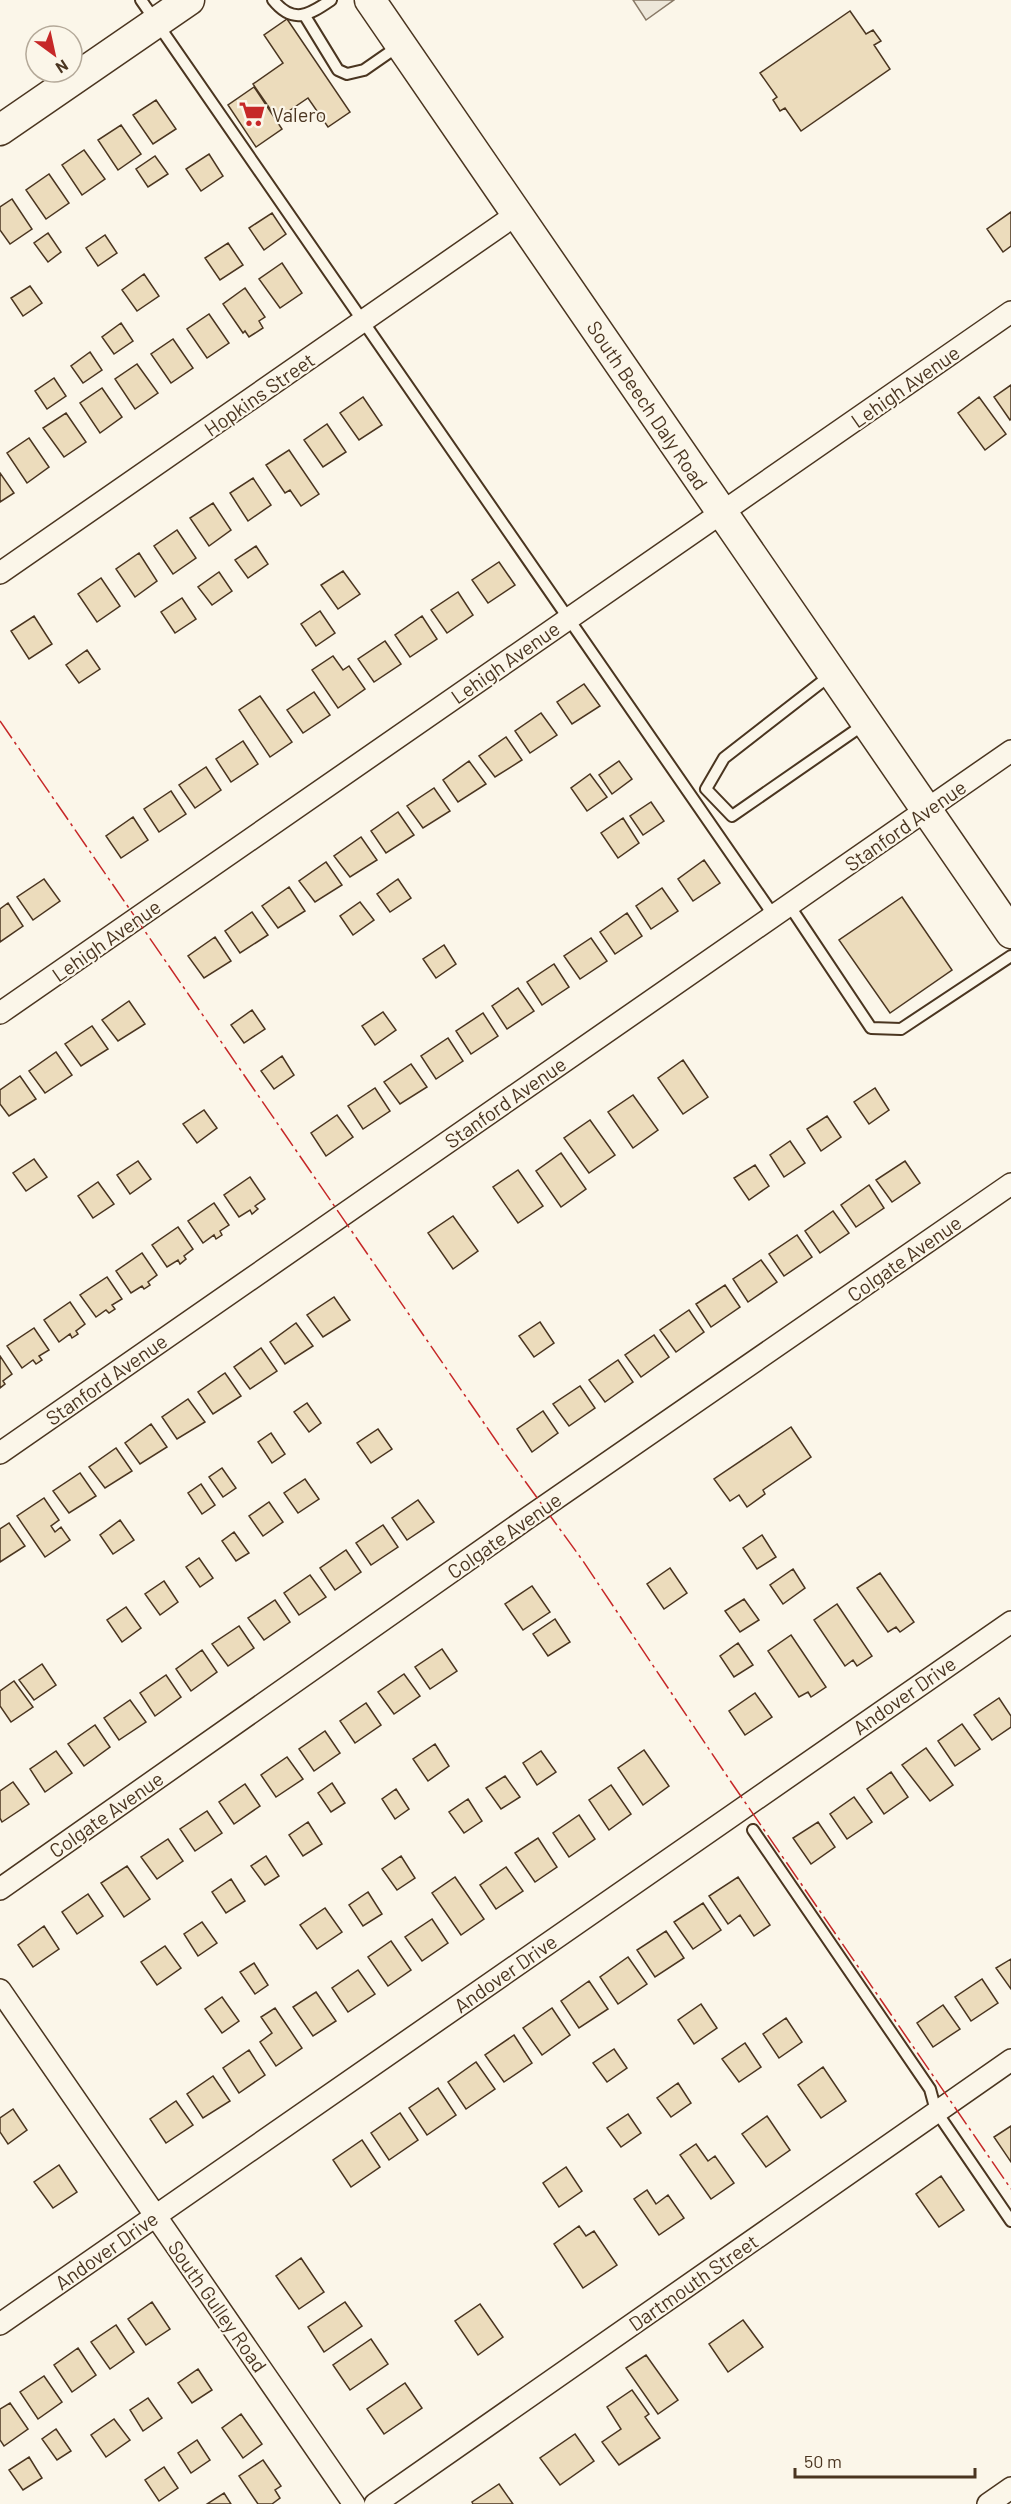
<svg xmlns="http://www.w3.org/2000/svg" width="1011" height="2504" viewBox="0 0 1011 2504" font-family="Barlow,sans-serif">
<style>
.parking{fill:#ede7d9;stroke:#887966;stroke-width:1.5}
.building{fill:#ecdcbc;stroke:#4a3520;stroke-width:1.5}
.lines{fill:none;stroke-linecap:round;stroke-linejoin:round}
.lane-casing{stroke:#4a3520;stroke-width:14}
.street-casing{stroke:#4a3520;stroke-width:24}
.secondary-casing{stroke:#4a3520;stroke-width:33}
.lane{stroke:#fbf6e9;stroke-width:10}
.street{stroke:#fbf6e9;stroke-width:21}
.secondary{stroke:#fbf6e9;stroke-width:30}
.power{stroke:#c62828;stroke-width:1.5;stroke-dasharray:21 4.5 3 4.5;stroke-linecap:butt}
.labels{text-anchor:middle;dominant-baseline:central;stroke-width:4.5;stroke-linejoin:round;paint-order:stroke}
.poi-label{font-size:20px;fill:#4a3520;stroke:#fbf6e9;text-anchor:start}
.street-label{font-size:20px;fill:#4a3520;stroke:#fbf6e9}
</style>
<rect width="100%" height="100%" fill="#fbf6e9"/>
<path class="parking" d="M633,0H674L646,20Z"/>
<path class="building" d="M850,11L866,34L873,30L881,41L874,45L890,69L801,131L785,108L780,111L773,100L777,97L760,73Z
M287,19L350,112L328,127L308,98L277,119L253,84L283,63L264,35Z
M254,87L282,129L256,147L228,105Z
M156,100L176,129L153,144L133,115Z
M121,125L141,154L118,170L98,140Z
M84,150L105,179L82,195L62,165Z
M209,154L223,176L201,191L186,169Z
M155,156L168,174L148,187L136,169Z
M49,174L69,203L46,219L26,190Z
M12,199L32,229L10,244L0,230V207Z
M1011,212V246L1003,252L987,229Z
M272,213L286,234L264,250L249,228Z
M48,233L61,252L48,262L34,243Z
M105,235L117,253L98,266L86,248Z
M228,243L243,265L220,280L205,258Z
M282,263L302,293L280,308L259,279Z
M144,274L159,296L137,311L122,290Z
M30,286L42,303L23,316L11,298Z
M245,288L265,317L259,321L263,328L249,337L245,331L243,333L223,304Z
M209,314L229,343L207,358L187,329Z
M121,323L133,341L114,354L102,337Z
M173,339L193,368L171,383L151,354Z
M90,352L102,370L83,383L71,366Z
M137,364L158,393L135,409L115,379Z
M54,378L66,396L47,409L35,391Z
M1011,385V419L1010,420L994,397Z
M102,388L122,417L100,433L80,403Z
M363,397L382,425L359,440L340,413Z
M979,397L1006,434L985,450L958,413Z
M66,413L86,442L64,457L43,428Z
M327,424L346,452L323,467L304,440Z
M29,438L49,467L27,483L7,453Z
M289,450L319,494L301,506L290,490L285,493L266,465Z
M0,473L14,493L0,502Z
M253,478L271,505L248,521L230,493Z
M213,503L231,530L209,546L190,518Z
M177,530L196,558L173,574L154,546Z
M256,546L268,564L248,578L235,560Z
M139,553L157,581L135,597L116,569Z
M499,562L515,585L488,603L472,580Z
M343,571L360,594L338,609L321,585Z
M219,572L232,591L212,605L198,587Z
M101,578L120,606L97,622L78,594Z
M458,592L473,615L447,633L431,610Z
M182,598L196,619L175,633L161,612Z
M320,611L335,633L316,646L301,624Z
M34,616L52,644L29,659L11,631Z
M422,616L437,639L410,657L395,635Z
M385,641L401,664L374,682L358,659Z
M87,650L100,669L79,683L66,665Z
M333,656L343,670L349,666L365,689L338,708L312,670Z
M584,684L600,706L572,724L557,702Z
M314,692L330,715L303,733L287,710Z
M260,696L292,742L270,757L239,710Z
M541,713L557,735L530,753L515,731Z
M506,737L522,760L495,777L479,756Z
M243,741L258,764L231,782L216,759Z
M469,761L486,784L458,802L443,780Z
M619,761L632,779L612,794L599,775Z
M206,767L221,790L195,808L179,785Z
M590,774L607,797L587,811L571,788Z
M434,788L450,811L423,828L407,806Z
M171,791L186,814L159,832L144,809Z
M651,802L664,821L643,835L630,816Z
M398,812L414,835L386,853L371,831Z
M133,817L148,840L121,858L106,836Z
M623,818L639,843L618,858L601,833Z
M361,837L377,860L350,877L334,856Z
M704,860L720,883L693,901L678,879Z
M326,862L342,885L315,902L299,881Z
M44,879L60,901L33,920L17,897Z
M398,879L411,898L390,912L377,894Z
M289,887L305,911L278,928L262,906Z
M662,888L678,911L651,929L636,906Z
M902,897L952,970L890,1013L839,940Z
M360,902L374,920L353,935L340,916Z
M8,903L23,926L0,942V909Z
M252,912L268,935L240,953L225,931Z
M627,913L642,936L615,954L600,932Z
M215,937L231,961L204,978L188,956Z
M591,938L607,961L580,979L564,956Z
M444,945L456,964L436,978L423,959Z
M554,964L569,987L542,1005L527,982Z
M518,988L534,1011L507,1029L492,1006Z
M129,1001L145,1024L118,1041L102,1020Z
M252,1010L265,1029L244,1043L231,1025Z
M383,1012L396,1030L375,1045L362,1026Z
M483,1013L498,1036L471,1054L456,1031Z
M92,1026L108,1049L81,1066L65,1044Z
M448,1038L463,1061L436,1079L421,1056Z
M56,1052L72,1075L45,1093L29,1071Z
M282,1056L294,1075L274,1089L261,1071Z
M683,1060L708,1097L683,1114L658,1078Z
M411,1064L427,1087L400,1104L384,1082Z
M20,1076L36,1099L9,1116L0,1104V1090Z
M375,1088L390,1111L363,1129L348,1106Z
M875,1088L889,1110L869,1124L854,1102Z
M633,1095L658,1130L633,1148L608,1112Z
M204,1110L217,1128L197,1143L183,1124Z
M337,1115L353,1137L326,1156L311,1133Z
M827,1116L841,1137L821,1151L807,1129Z
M590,1120L615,1155L589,1173L564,1138Z
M790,1141L805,1163L784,1177L770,1155Z
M561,1153L586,1189L561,1207L536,1171Z
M34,1159L47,1177L26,1191L13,1173Z
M138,1161L151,1179L130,1194L117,1175Z
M905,1161L920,1183L892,1202L876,1180Z
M755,1165L769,1186L749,1200L734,1178Z
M518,1170L543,1206L518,1223L493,1187Z
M250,1177L265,1199L255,1206L258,1209L252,1214L250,1210L239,1217L224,1195Z
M98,1182L114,1204L93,1218L78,1196Z
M869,1185L884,1208L856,1227L841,1205Z
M214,1203L229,1225L220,1231L222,1235L216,1239L214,1235L203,1243L188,1221Z
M833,1211L849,1233L820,1253L805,1231Z
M453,1216L478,1251L453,1269L428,1233Z
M178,1227L193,1249L184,1256L186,1259L180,1264L178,1260L167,1267L152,1245Z
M797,1235L812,1257L784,1276L769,1254Z
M142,1253L157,1275L148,1282L150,1285L144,1289L142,1286L131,1293L116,1271Z
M761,1260L777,1282L748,1302L733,1279Z
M107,1277L122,1299L112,1305L115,1309L109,1313L106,1310L96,1317L80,1295Z
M725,1285L740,1307L711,1327L696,1304Z
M334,1297L350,1320L323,1337L307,1315Z
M70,1302L85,1324L76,1331L78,1334L72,1338L70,1334L59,1342L44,1320Z
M689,1310L704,1332L676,1352L660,1330Z
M540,1322L554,1343L534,1357L519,1336Z
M296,1323L313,1346L285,1364L270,1342Z
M34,1328L49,1350L39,1356L42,1360L36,1364L33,1360L22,1368L7,1346Z
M654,1335L669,1357L641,1377L625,1355Z
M261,1348L277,1371L250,1389L234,1367Z
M0,1356L12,1374L3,1381L5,1384L0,1388Z
M618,1360L633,1382L605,1402L589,1380Z
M225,1373L241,1396L213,1414L198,1392Z
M580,1386L595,1408L569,1426L553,1404Z
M188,1399L205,1422L177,1439L162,1417Z
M307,1403L321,1423L309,1432L294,1412Z
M543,1411L558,1433L532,1452L517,1429Z
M151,1424L167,1447L140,1464L125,1443Z
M791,1427L811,1457L763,1490L765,1494L747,1507L739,1495L730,1501L714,1479Z
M378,1429L392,1449L371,1463L357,1443Z
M271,1433L285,1454L272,1463L258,1442Z
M116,1448L132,1471L105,1488L89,1467Z
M222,1468L236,1488L223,1497L209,1477Z
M80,1473L96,1496L69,1513L53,1491Z
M305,1479L319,1499L298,1513L284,1493Z
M201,1484L215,1505L202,1514L188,1493Z
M44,1498L59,1520L51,1526L55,1532L61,1527L70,1540L45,1557L17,1516Z
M418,1500L434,1522L407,1540L392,1518Z
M269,1502L283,1522L263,1536L249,1516Z
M120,1520L134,1540L113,1554L100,1535Z
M9,1523L25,1546L0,1562V1529Z
M383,1525L398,1547L371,1565L356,1543Z
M234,1532L249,1553L236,1561L222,1541Z
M762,1535L776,1557L757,1569L743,1548Z
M346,1550L361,1572L335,1590L320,1568Z
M199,1558L213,1578L200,1587L186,1567Z
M670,1568L687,1593L664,1609L647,1584Z
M793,1569L805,1588L783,1604L770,1585Z
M880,1573L914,1622L900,1632L896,1627L888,1632L857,1588Z
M310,1575L326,1597L299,1615L284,1593Z
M164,1581L178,1602L160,1615L145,1594Z
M532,1586L550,1612L523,1630L505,1604Z
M744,1599L759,1620L740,1632L725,1611Z
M275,1600L290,1622L264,1640L248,1618Z
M837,1604L872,1656L857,1666L853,1660L845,1666L814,1620Z
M126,1607L141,1628L122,1642L107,1620Z
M555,1619L570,1642L548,1656L533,1634Z
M239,1626L254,1648L228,1666L212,1644Z
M791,1635L826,1687L811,1697L808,1692L799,1697L768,1651Z
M738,1643L753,1665L734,1677L720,1656Z
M442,1649L457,1671L430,1689L415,1667Z
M202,1650L217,1672L191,1691L176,1669Z
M42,1664L56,1685L34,1700L19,1680Z
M404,1674L420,1696L394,1714L378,1692Z
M166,1675L181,1697L155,1716L140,1693Z
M14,1681L33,1707L11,1722L0,1706V1691Z
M755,1693L772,1717L745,1735L729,1711Z
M999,1698L1011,1716V1727L992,1740L974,1715Z
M130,1700L146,1722L119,1740L104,1718Z
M366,1703L381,1725L355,1743L340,1721Z
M962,1724L980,1749L955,1766L938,1741Z
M95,1725L110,1747L84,1766L68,1744Z
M325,1731L340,1753L314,1771L299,1749Z
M435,1744L449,1766L428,1781L413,1759Z
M926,1748L953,1785L930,1801L902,1765Z
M644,1750L669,1786L643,1805L618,1768Z
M56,1751L72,1773L45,1792L30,1769Z
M541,1751L556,1772L537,1785L523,1763Z
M287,1757L303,1779L276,1797L261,1775Z
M891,1772L908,1797L884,1814L867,1789Z
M505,1776L520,1797L501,1809L486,1788Z
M13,1782L29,1804L2,1822L0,1818V1791Z
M332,1783L345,1803L331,1812L318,1793Z
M245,1784L260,1806L234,1824L219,1802Z
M611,1785L631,1814L609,1830L589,1800Z
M396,1789L409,1809L395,1819L382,1799Z
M854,1797L872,1822L847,1839L830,1814Z
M468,1799L482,1821L464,1833L449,1812Z
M207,1811L222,1833L195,1851L180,1829Z
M579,1815L595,1839L569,1857L553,1833Z
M308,1822L322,1844L303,1856L289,1835Z
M818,1822L835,1847L811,1864L793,1838Z
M538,1838L557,1867L535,1882L515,1853Z
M168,1839L183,1861L157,1879L141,1857Z
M266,1856L279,1876L265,1885L251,1866Z
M401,1856L415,1878L397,1890L382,1869Z
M127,1866L150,1899L124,1917L101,1883Z
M506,1867L523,1891L496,1909L480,1885Z
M455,1877L484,1919L461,1935L432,1893Z
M738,1877L770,1925L754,1936L740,1915L728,1924L709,1896Z
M231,1879L245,1901L226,1913L212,1892Z
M368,1892L382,1914L363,1926L349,1905Z
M88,1894L103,1916L77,1934L62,1912Z
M703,1903L721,1930L693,1949L674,1922Z
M325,1908L342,1932L317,1949L300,1925Z
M432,1919L448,1943L422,1961L405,1937Z
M202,1922L217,1943L198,1956L184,1934Z
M44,1926L59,1949L33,1967L18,1945Z
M666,1931L684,1958L655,1977L637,1950Z
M391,1941L411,1970L388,1986L368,1957Z
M165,1946L181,1968L157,1985L141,1962Z
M628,1957L647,1984L618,2004L600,1977Z
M1011,1959V1989L996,1968Z
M254,1963L268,1985L255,1994L240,1972Z
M358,1970L375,1994L348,2012L332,1988Z
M982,1979L998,2003L971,2021L955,1997Z
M589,1981L608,2009L579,2028L561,2001Z
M316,1992L336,2021L313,2036L293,2007Z
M222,1997L239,2021L222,2033L205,2009Z
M701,2004L717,2028L694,2044L678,2020Z
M943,2005L960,2029L933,2047L917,2023Z
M275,2008L302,2048L276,2066L260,2042L272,2033L261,2017Z
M552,2008L570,2035L542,2055L523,2028Z
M786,2018L802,2042L779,2058L763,2034Z
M514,2035L532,2063L504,2082L485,2055Z
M745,2043L761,2067L739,2082L722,2059Z
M614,2049L627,2068L607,2082L593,2063Z
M249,2050L265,2075L239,2093L223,2068Z
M476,2062L495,2089L466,2109L448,2082Z
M823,2067L846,2101L821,2118L798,2085Z
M213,2076L230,2101L203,2118L187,2094Z
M678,2083L691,2103L671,2117L657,2098Z
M438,2088L456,2115L427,2135L409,2108Z
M176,2101L193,2125L166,2143L150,2119Z
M13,2109L27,2130L8,2144L0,2132V2118Z
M400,2113L418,2140L389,2160L371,2133Z
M628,2114L641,2133L621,2147L607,2128Z
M767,2116L790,2150L766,2167L742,2134Z
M1011,2126V2162L994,2137Z
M362,2140L380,2167L351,2187L333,2160Z
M696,2144L708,2161L715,2156L734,2183L711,2199L680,2155Z
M59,2165L77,2192L53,2208L34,2182Z
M566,2167L582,2191L559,2207L543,2183Z
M941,2176L964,2210L939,2227L916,2194Z
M647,2190L656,2204L668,2195L684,2218L659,2235L634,2199Z
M579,2226L586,2236L594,2231L617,2265L583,2288L554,2244Z
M301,2258L324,2292L299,2309L276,2276Z
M152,2302L170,2329L146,2345L128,2319Z
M345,2302L362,2326L324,2352L308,2327Z
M480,2304L503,2337L478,2355L455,2321Z
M743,2320L763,2347L728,2372L709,2344Z
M116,2325L134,2352L110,2369L91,2342Z
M371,2339L388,2364L350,2390L333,2365Z
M78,2348L96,2375L72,2392L54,2365Z
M646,2355L678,2400L658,2414L626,2368Z
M198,2369L212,2390L192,2403L178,2383Z
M44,2376L62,2402L38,2419L20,2392Z
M405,2383L422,2408L384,2434L367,2409Z
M632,2390L649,2414L645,2417L660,2438L619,2465L602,2442L621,2429L607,2407Z
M148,2398L162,2418L143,2431L130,2410Z
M10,2403L28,2429L4,2446L0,2440V2409Z
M241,2414L262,2444L243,2458L222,2428Z
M114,2419L130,2440L106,2457L91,2435Z
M56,2429L71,2451L57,2460L42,2439Z
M575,2434L594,2461L560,2485L540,2458Z
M197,2440L210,2460L191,2473L178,2453Z
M29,2457L42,2478L23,2490L9,2470Z
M263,2460L281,2486L275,2490L280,2498L272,2504H258L239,2476Z
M164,2467L178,2488L159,2501L145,2480Z
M499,2484L513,2504H473L472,2502Z
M224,2493L231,2504H207Z"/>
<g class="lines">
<g class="lane-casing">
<path id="lane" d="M141,0L774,916
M273,0C293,25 309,15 331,0
M305,16L338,70L347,74L364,70L400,45
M832,674L724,758L706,789L732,816L866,723
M789,905L871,1028L901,1029L1011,956
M753,1830L930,2089L936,2111L1011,2221"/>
</g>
<g class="street-casing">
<path id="street" d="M0,573L517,214
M0,1013L1011,312
M0,1453L1011,751
M0,1889L529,1517L1011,1184
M0,1990L354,2504
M0,2324L1011,1622
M375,2504L1011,2060
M988,2504L1011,2488"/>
</g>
<g class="secondary-casing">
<path id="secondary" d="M370,0L1011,933
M0,130L189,0"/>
</g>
<use href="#lane" class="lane"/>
<use href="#street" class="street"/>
<use href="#secondary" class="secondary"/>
<path class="power" d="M0,721L506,1455L583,1561L727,1776L1011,2189"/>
</g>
<defs>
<g id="supermarket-bare" transform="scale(2.07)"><path d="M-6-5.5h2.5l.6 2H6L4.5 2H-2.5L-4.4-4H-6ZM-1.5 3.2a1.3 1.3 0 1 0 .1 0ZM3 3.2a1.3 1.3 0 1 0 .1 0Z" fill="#c62828" stroke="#fbf6e9" stroke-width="2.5" paint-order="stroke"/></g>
</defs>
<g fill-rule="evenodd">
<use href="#supermarket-bare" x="252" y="114"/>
</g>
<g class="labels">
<g class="poi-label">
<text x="272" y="114">Valero</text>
</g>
<g class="street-label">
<text transform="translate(905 386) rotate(-35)">Lehigh Avenue</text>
<text transform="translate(259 394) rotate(-35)">Hopkins Street</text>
<text transform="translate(648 405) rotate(56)">South Beech Daly Road</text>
<text transform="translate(505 662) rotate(-35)">Lehigh Avenue</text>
<text transform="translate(905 825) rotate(-35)">Stanford Avenue</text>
<text transform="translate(106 940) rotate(-35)">Lehigh Avenue</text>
<text transform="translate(505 1102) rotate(-35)">Stanford Avenue</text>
<text transform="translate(904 1258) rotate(-35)">Colgate Avenue</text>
<text transform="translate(106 1379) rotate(-35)">Stanford Avenue</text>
<text transform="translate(504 1535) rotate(-35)">Colgate Avenue</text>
<text transform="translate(904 1695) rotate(-35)">Andover Drive</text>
<text transform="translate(106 1814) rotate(-35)">Colgate Avenue</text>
<text transform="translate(505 1973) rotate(-35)">Andover Drive</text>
<text transform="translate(106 2250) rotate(-35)">Andover Drive</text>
<text transform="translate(693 2282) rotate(-35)">Dartmouth Street</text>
<text transform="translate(218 2306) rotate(55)">South Gulley Road</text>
</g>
</g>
<g transform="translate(54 54) rotate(147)"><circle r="28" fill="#fbf6e9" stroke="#b4a999" stroke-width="1.5"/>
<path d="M0-4.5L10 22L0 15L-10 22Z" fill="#c62828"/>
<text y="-9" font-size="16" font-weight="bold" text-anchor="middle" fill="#4a3520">N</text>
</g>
<path d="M795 2468v9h180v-9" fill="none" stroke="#4a3520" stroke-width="3"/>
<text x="804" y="2468" font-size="18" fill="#4a3520" stroke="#fbf6e9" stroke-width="4.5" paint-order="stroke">50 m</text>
</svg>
